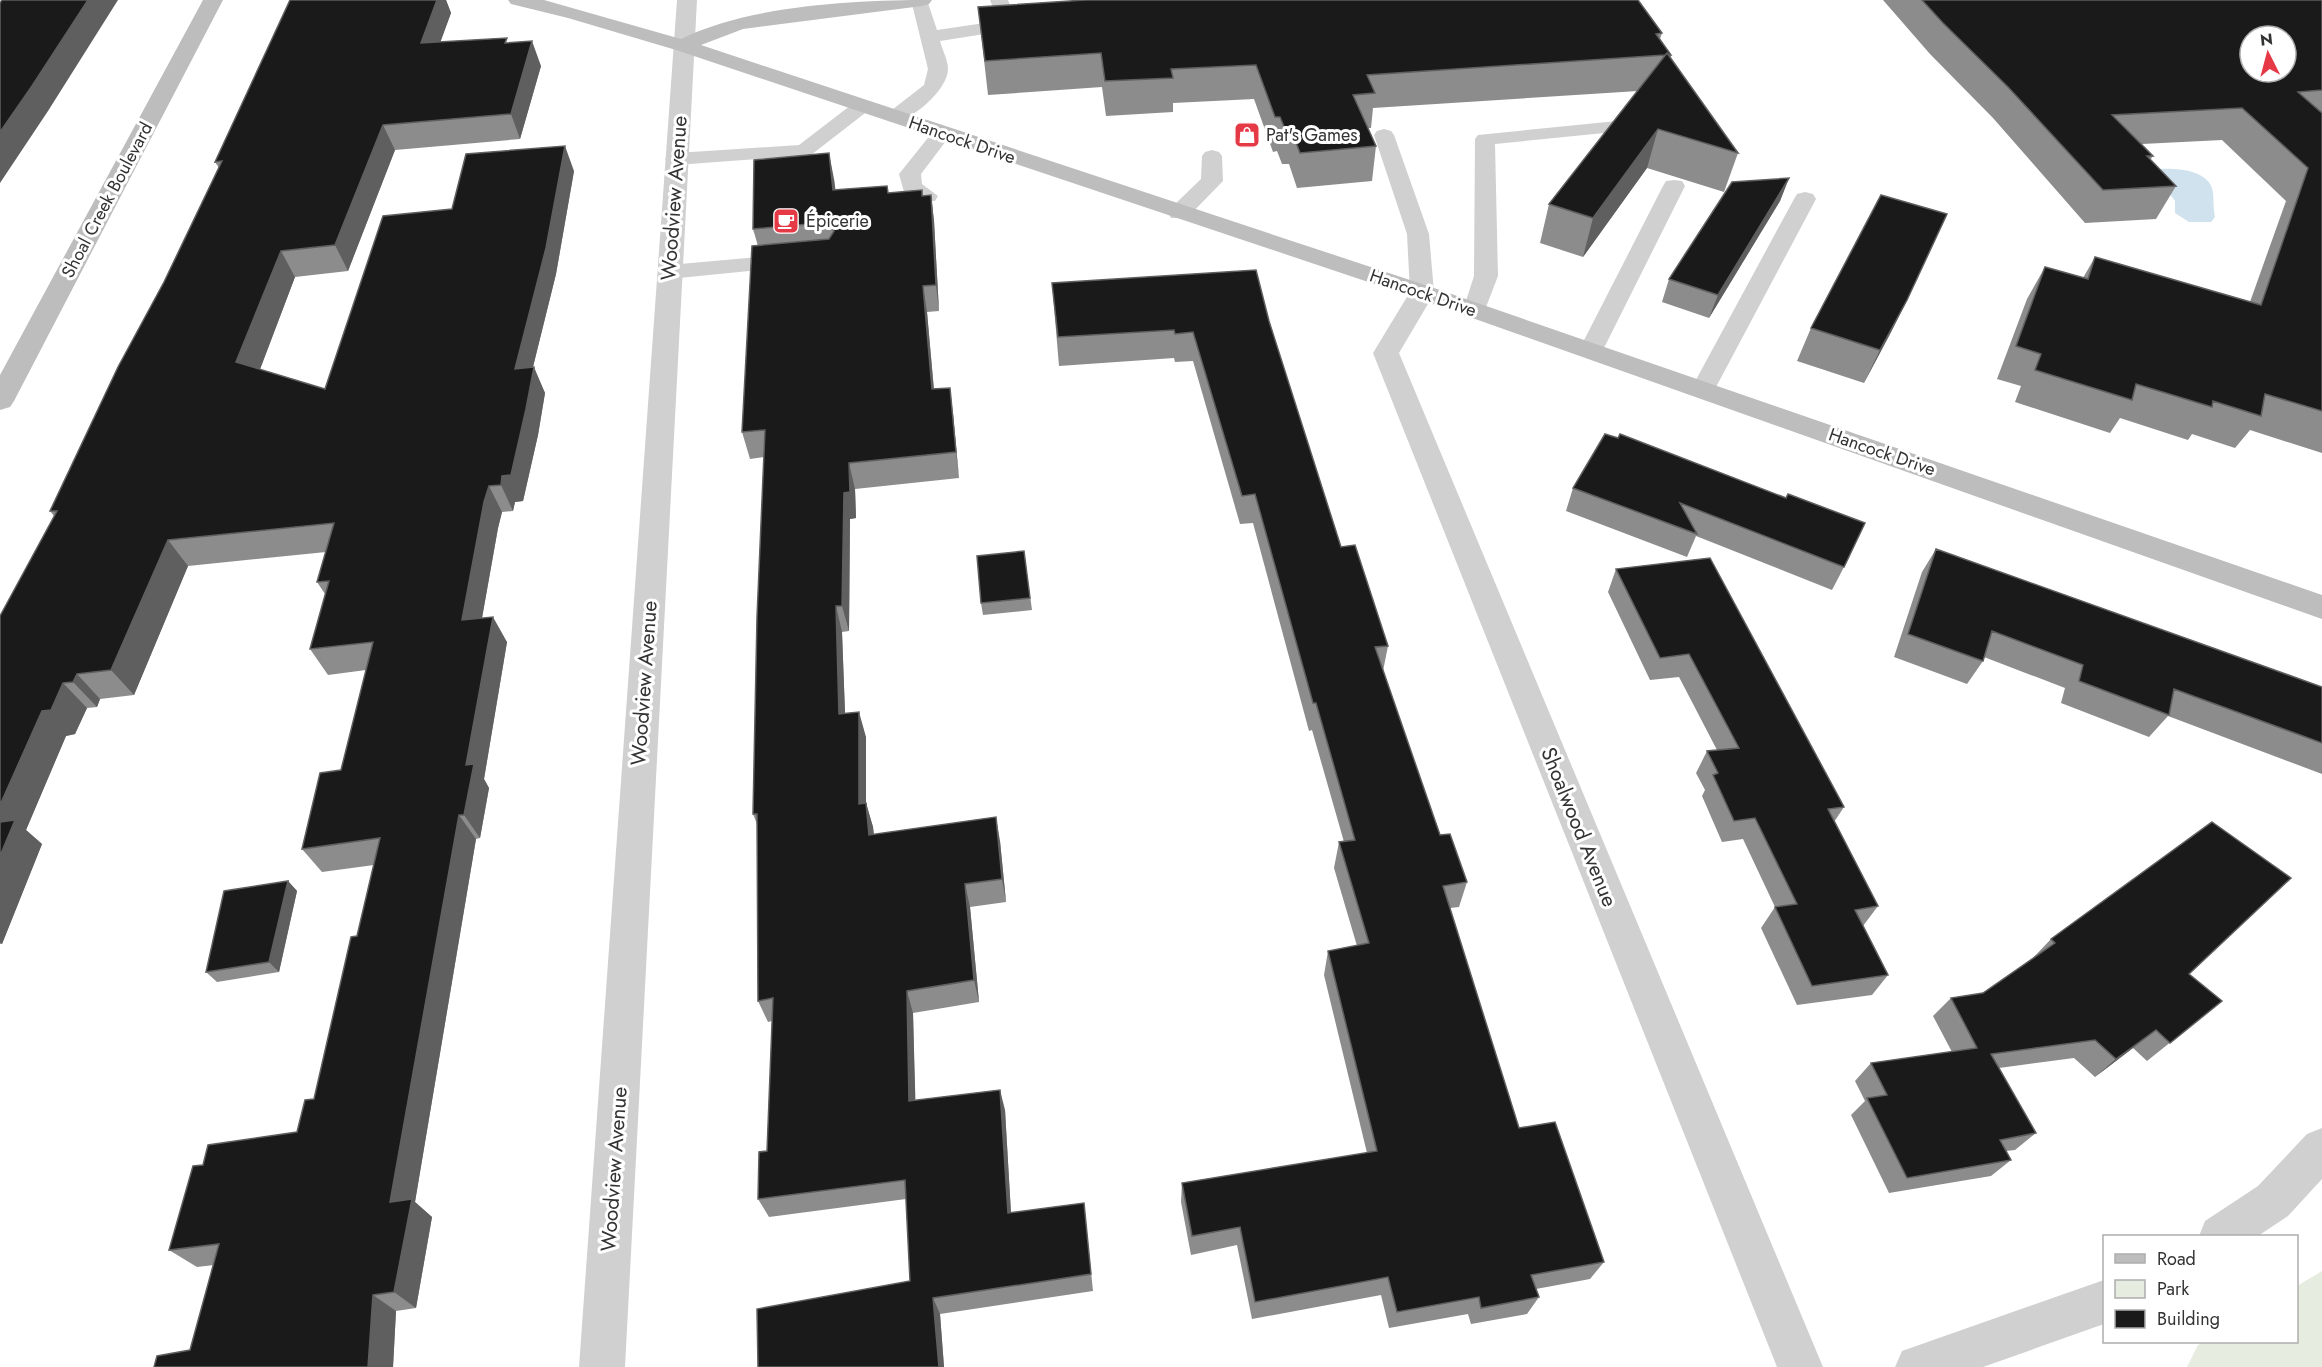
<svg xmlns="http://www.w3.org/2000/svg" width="2322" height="1367" viewBox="0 0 2322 1367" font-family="Jost,sans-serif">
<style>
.green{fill:#e6ecdf}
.water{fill:#cfe2ee}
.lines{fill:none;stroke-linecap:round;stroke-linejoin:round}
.lane{fill:#d0d0d0;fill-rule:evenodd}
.street{fill:#d0d0d0;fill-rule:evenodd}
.secondary{fill:#bdbdbd;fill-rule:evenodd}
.wall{fill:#8c8c8c}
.shaded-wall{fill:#5f5f5f}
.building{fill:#1a1a1a;stroke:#5f5f5f;stroke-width:1.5;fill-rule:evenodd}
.labels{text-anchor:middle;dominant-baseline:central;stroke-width:6;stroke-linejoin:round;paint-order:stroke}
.far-poi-label{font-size:18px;fill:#333;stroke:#fff;text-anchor:start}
.far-street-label{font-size:18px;fill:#333;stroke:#fff}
.street-label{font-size:21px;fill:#333;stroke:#fff}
</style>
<rect width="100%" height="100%" fill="#fff"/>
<path class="green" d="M2322,1271V1367H2187L2198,1345L2204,1342H2296L2297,1286Z"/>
<path class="water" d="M2160,169C2177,168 2211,170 2213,193C2214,201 2213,208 2215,217L2211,222H2189L2175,213V201L2154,172Z"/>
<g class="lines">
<path class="lane" d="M990,0H1008L1018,25L1016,29L940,41C942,49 948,60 948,69C948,90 908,126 888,121L885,117L888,113L924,85L928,69L911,0H927L937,30L998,21Z
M862,100L869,102L872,106L869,110L811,155L676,165L669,163L665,159L669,155L676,153L799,145L855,102Z
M1617,121L1624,123L1627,127L1624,131L1495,144L1498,276L1483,315L1475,317L1467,315L1463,310L1474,276L1475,139L1478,135Z
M942,127L949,129L952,133L921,174L922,184L938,196L935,201H919L904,192L899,174L935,129Z
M1384,129L1391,131L1394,135L1429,234L1434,292L1430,297H1414L1410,292L1407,234L1374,135L1377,131Z
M1212,150L1219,152L1222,156L1223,181L1187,218H1171L1168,213L1171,208L1201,179L1202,156L1205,152Z
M1674,180L1682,181L1685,186L1603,350L1600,355L1591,358L1582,355L1579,350L1663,186L1666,181Z
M1805,192L1813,194L1816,199L1715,389L1712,395L1703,397L1694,395L1691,389L1794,199L1797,194Z
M792,254L800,256L803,261L800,266L669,279L661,277L658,272L661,267L669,265Z"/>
<path class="street" d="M677,0H697L625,1367H579Z
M1422,284L1431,287L1435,292L1399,353L1823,1367H1777L1373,353L1413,287Z
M2322,1128V1179L2288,1216L2258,1236H2199L2205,1221L2258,1186L2307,1134Z
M2104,1280V1324L1983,1367H1895L1902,1351Z"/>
<path class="secondary" d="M203,0H223L14,401L10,407L0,410V375Z
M508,0H544L681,39C749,5 857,0 932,0L929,4L922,6L743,29L701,45L1431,287L2322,595V619L1413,297L676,50L568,18L511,4Z"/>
</g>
<path class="wall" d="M290,0H446L451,13L440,42L509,43L541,66L520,139L395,150L348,271L295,277L260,369L325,389L452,209L574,171L556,274L533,367L545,393L538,435L523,501L515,502L513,511L502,512L498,528L482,618L507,642L484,779L489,788L480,838L476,839L415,1202L432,1217L416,1308L396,1311L393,1367H154L190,1350L214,1265L197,1267L169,1250L203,1165L297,1132L314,1099L357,936L374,865L322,872L302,849L341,770L366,670L328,675L310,649L325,594L317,582L326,552L188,566L134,695L100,699L97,707L87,708L75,734L66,736L26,830L42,844L2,944H0V616L54,516L50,511L164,282L219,168L215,162Z
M1883,0H2322V453L2250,430L2235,448L2192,434L2188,440L2120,418L2110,433L2015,402L2021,386L1997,379L2027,299L2045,267L2083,278L2095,257L2250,302L2286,201L2222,140L2142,144L2153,156L2150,160L2176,186L2156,219L2085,223L1993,118L1930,54Z
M978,7L1662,33L1660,39L1671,55V58L1738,153L1724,192L1647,168L1583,257L1540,243L1549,204L1638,91L1373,108L1371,128H1368L1376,146L1372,181L1297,188L1289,164H1282L1277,151L1273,152L1254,99L1173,103V112L1106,116L1102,87L988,95Z
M1789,178L1780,201L1709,318L1662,302L1669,279Z
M834,179L835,190L888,193L922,190L923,196L931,195L934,221L939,311L927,312L934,389L953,414L959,478L855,489L856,518L850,519L849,631L842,632L845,714L866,737V803L873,827L874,835L1000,841L1006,902L970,907L979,1002L913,1013L915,1100L1005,1110L1011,1213L1084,1203L1093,1291L940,1314L944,1367H758L910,1281L906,1199L769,1217L758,1199L767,1151L772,1021L768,1022L758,1001L757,824L753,814L764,457L750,459L742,432L758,246L753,229Z
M1052,283L1269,321L1341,547L1388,646L1383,671L1440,835L1467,882L1459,907L1450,908L1519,1128L1604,1262L1590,1279L1536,1289L1539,1297L1527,1314L1471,1324L1468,1314L1389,1328L1381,1295L1252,1319L1237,1245L1191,1255L1181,1202L1182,1183L1367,1153L1324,975L1328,951L1357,946L1334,868L1339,842H1344L1312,730L1309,731L1253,523L1240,524L1193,361L1175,362L1174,358L1059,366Z
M1907,300L1890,334L1864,383L1797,361L1811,328Z
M1605,434L1844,567L1832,590L1696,536L1687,557L1566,511L1573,488Z
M1936,549L2322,687V774L2168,716L2149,737L2061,703L2065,688L1984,657L1983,661L1967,684L1894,657L1922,572Z
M1024,551L1032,610L983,615L981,603Z
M1616,569L1844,807L1834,822L1878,906L1863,926L1888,975L1872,995L1797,1005L1761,928L1775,907L1743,839L1722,842L1702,796L1705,790L1696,773L1707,751L1717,750L1679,677L1650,680L1608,592Z
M288,881L297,891L279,972L217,982L206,972Z
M2051,939L2189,974L2222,1001L2147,1061L2133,1048L2095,1077L2074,1058L1999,1068L2036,1133L2015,1150L2006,1151L2011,1160L1991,1176L1889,1193L1851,1115L1865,1101L1855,1081L1871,1063L1952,1052L1933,1016L1951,998L1983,993L2032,959Z"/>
<path class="shaded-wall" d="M88,0H118L48,111L0,183V132Z
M437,0H446L451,13L431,68L421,43Z
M532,41L541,66L520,139L511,114Z
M383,125L395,150L348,271L335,245Z
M1658,129L1647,168L1583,257L1593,218Z
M565,146L574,171L556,274L526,395L515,369Z
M829,153L834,179L839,216L833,190Z
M1789,178L1780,201L1709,318L1718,295Z
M931,195L934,221L939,311L936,285Z
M281,251L295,277L253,388L236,362Z
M923,286L927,312L936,415L932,389Z
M1907,300L1890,334L1864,383L1880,350Z
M534,367L545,393L538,435L523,501L515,502L513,511L501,485L502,476Z
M950,388L953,414L959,478L956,452Z
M849,463L855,489L856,518L850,519L849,631L842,606L844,493Z
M489,486L502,512L498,528L477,646L462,620L484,502Z
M168,540L188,566L134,695L111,670Z
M836,606L842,632L846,739L839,714Z
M493,617L507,642L484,779L489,788L480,838L464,815L466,765Z
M77,674L100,699L97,707L73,682Z
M63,683L87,708L75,734L66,736L26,830L42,844L2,944L0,942V805L42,711Z
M859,712L866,737V828L859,804Z
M866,803L873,827L876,859L869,835Z
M459,815L476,839L415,1202L432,1217L416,1308L394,1292L390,1202Z
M996,817L1000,841L1006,902L1002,879Z
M288,881L297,891L279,972L269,962Z
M965,884L970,907L979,1002L974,980Z
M907,991L913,1013L916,1121L909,1101Z
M2156,1030L2133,1048L2095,1077L2116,1059Z
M1000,1090L1005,1110L1012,1231L1008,1213Z
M373,1295L396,1311L393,1367H368Z
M933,1298L940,1314L944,1367H939Z"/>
<path class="building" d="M2,0H88L32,86L0,132V3Z
M290,0H437L421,43L507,38L505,43L532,41L511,114L383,125L335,245L281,251L236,362L325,389L383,216L452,209L466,154L565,146L546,248L515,369L534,367L526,409L511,475L502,476L501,485L489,486L484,502L462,620L493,617L466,765L474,764L464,815H459L390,1202L412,1199L394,1292L373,1295L368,1367H154L157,1356L190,1350L219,1244L169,1250L193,1166L203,1165L208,1145L297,1132L305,1100L314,1099L351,937L357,936L380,838L302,849L320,773L341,770L373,642L310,649L329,581L317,582L334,523L168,540L111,670L77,674L73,682L63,683L51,710L42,711L0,805V616L57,511H50L118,367L164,282L222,161L215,162Z
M1085,0H1638L1662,33L1656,34L1671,55H1669L1667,53L1665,55L1367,75L1375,93L1353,95L1376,146L1300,153L1291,129H1285L1280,117H1275L1256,65L1171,69L1173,78L1105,81L1101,53L985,61L978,7Z
M1922,0H2322V90L2298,92L2322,113V411L2265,394L2261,416L2213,401L2212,407L2136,384L2132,400L2035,370L2041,354L2016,346L2045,267L2088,279L2095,257L2261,305L2308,168L2242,108L2112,115L2153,156H2147L2176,186L2103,190L2008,87L1943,23ZM2250,36H2286V72H2250Z
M1667,53L1738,153L1658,129L1593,218L1549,204Z
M829,153L833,190L887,186L888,193L922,190V196L931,195L936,285L923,286L932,389L950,388L956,452L849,463L850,492L844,493L842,606H836L839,714L859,712V804L866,803L869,835L996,817L1002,879L965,884L974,980L907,991L909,1101L1000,1090L1008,1213L1084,1203L1091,1274L933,1298L939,1367H758L757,1309L910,1281L905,1180L758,1199L759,1152L767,1151L773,998L758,1001L757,814H753L757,617L765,430L742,432L752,246L829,239L834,231L829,225L820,223L753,229L754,160Z
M1789,178L1718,295L1669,279L1732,182Z
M1881,195L1947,214L1907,300L1880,350L1811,328Z
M1256,270L1269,321L1341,547L1355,545L1388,646L1375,647L1440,835L1450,834L1467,882L1443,886L1519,1128L1555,1122L1604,1262L1531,1275L1539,1297L1481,1308L1479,1297L1397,1312L1388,1277L1255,1302L1240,1227L1192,1236L1182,1183L1377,1151L1328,951L1369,943L1339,842L1355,840L1316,703H1313L1255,494L1242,496L1193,332L1175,334L1174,330L1058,337L1052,283Z
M1605,434L1618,438L1620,434L1786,498L1788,494L1865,523L1844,567L1680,503L1697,534L1573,488Z
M1936,549L2322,687V743L2174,689L2169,715L2079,681L2083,665L1992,631L1983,661L1908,634Z
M1024,551L1030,598L981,603L977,556Z
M1710,558L1844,807L1828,809L1878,906L1855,910L1888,975L1812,986L1775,907L1797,904L1755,818L1734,821L1713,775L1718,773L1707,751L1739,748L1689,654L1660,658L1616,569Z
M15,820L0,856V822Z
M2212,822L2291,878L2189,974L2222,1001L2170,1043L2156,1030L2116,1059L2095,1040L1991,1054L2036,1133L2000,1140L2011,1160L1907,1178L1867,1098L1887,1095L1871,1063L1977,1048L1951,998L1983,993L2055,943L2051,939Z
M288,881L269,962L206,972L224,891Z"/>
<defs>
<g id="shop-square" transform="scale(1.35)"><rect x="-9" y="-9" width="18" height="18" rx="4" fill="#e63946" stroke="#fff"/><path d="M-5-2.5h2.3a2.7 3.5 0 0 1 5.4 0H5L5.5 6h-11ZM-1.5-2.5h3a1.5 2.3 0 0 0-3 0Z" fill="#fff"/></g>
<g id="cafe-square" transform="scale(1.35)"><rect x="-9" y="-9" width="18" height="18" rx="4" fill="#e63946" stroke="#fff"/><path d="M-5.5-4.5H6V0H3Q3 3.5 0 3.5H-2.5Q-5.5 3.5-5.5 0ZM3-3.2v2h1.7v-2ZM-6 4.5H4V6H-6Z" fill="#fff"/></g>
</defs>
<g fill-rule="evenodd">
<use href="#shop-square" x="1247" y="135"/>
<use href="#cafe-square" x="786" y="221"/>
</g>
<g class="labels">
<g class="far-poi-label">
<text x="1266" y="135">Pat's Games</text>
<text x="806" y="221">Épicerie</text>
</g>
<g class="far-street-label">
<text transform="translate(962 140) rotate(19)">Hancock Drive</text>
<text transform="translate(107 200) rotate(-62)">Shoal Creek Boulevard</text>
<text transform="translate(1423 293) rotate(19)">Hancock Drive</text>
<text transform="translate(1882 452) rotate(19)">Hancock Drive</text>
</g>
<g class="street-label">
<text transform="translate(674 198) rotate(-86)">Woodview Avenue</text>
<text transform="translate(644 683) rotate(-86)">Woodview Avenue</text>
<text transform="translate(1579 827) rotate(68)">Shoalwood Avenue</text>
<text transform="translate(614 1169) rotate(-86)">Woodview Avenue</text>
</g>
</g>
<rect x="2103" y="1235" width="195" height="108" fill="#ffffff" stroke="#adadad" stroke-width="1.5"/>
<rect x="2115" y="1254" width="30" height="9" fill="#bdbdbd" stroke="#adadad" stroke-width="1.5"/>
<text x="2157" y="1265" font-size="18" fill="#333333">Road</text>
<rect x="2115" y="1280" width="30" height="18" fill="#e6ecdf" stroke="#adadad" stroke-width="1.5"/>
<text x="2157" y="1295" font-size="18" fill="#333333">Park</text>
<rect x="2115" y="1310" width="30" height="18" fill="#1a1a1a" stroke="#adadad" stroke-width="1.5"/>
<text x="2157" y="1325" font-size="18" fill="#333333">Building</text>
<g transform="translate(2268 54) rotate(354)"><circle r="28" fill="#ffffff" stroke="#adadad" stroke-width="1.5"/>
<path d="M0-4.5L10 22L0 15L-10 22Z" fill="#e63946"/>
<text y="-9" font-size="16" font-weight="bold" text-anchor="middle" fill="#333333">N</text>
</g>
</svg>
